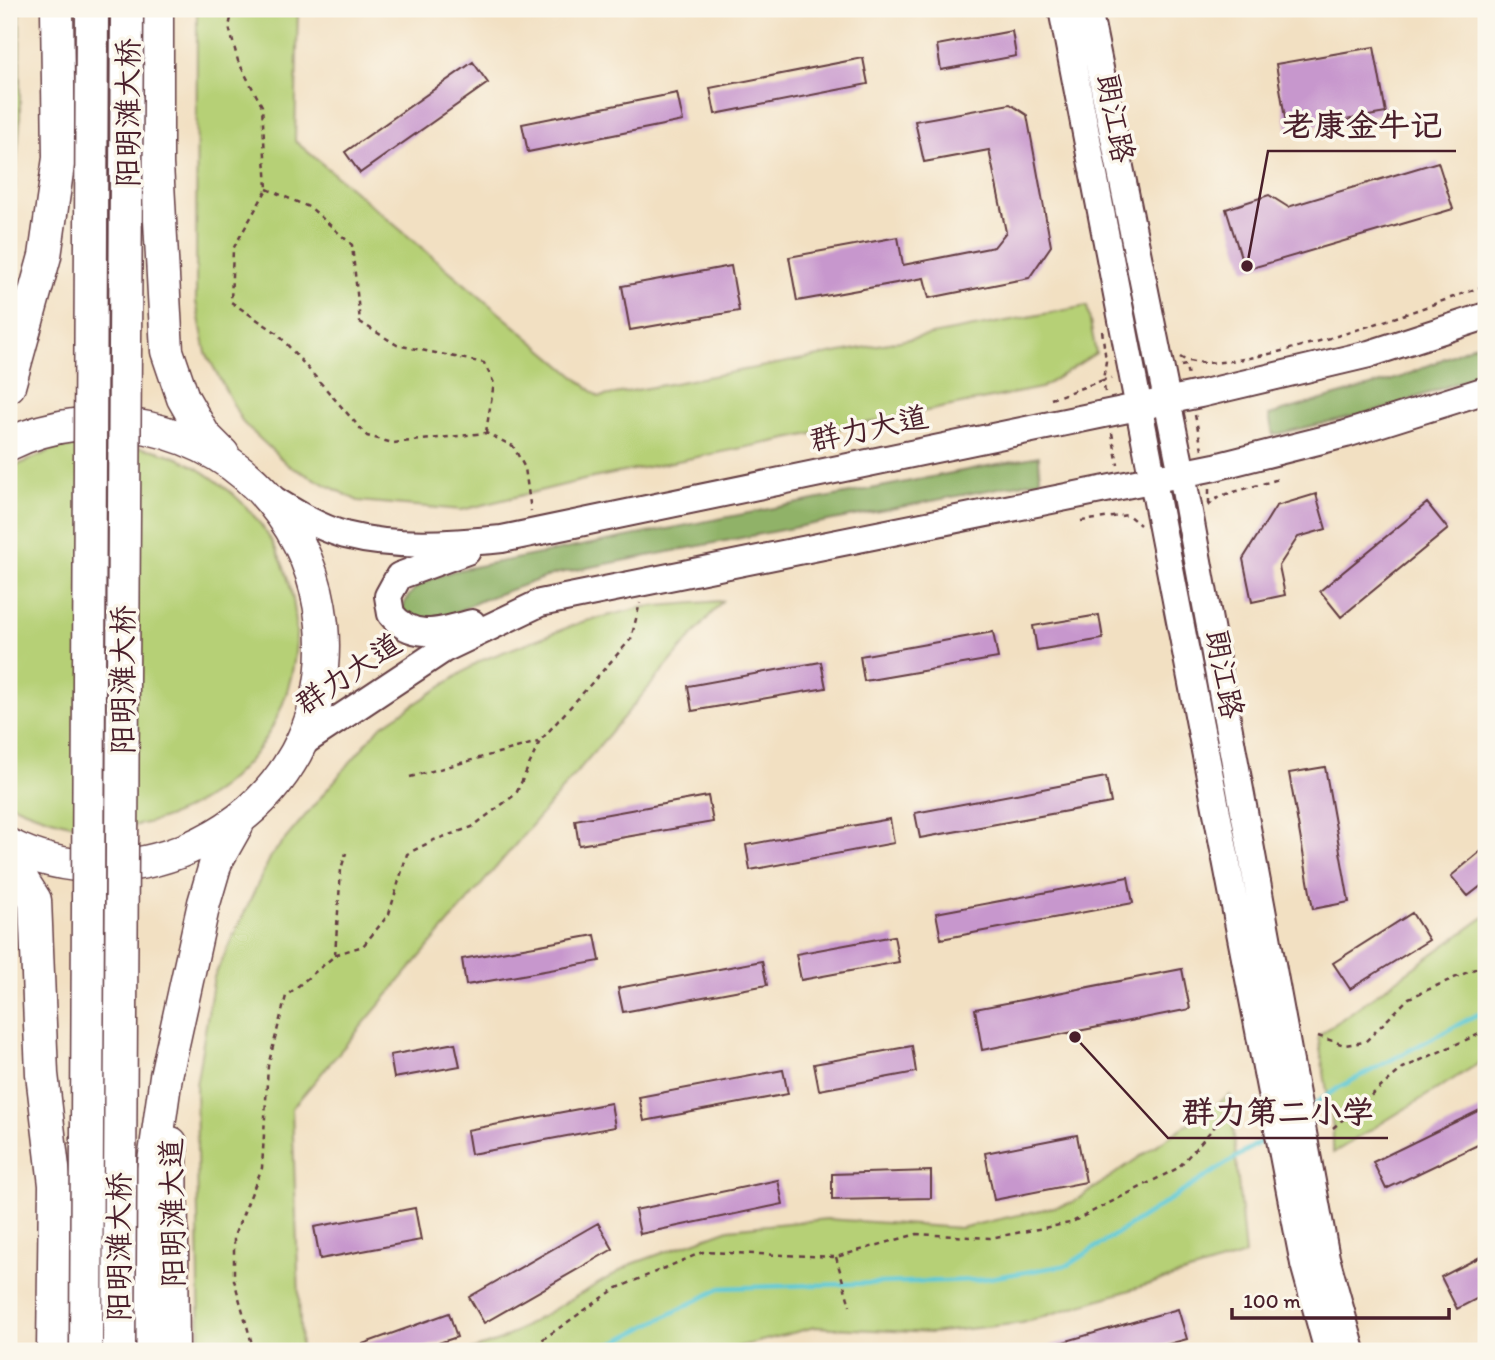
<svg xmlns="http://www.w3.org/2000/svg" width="1495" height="1360" viewBox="0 0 1495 1360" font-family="Itim,'LXGW WenKai TC',sans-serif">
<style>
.green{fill:#b6d076;stroke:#807850;stroke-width:2}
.forest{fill:#90b267;stroke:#6d6849;stroke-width:2}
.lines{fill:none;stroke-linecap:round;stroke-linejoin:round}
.stream{stroke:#5dc9d6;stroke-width:4.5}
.building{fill:#c797cd}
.major-casing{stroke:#633c42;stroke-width:30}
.highway-casing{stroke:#633c42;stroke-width:35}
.path{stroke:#633c42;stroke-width:2.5;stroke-dasharray:5 5;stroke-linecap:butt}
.major{stroke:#fff;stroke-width:26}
.highway{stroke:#fff;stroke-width:32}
.highway-bridge-casing{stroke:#633c42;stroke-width:35;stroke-linecap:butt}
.highway-bridge{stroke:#fff;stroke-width:32}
.labels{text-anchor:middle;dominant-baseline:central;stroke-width:7;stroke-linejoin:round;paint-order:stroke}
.street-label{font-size:30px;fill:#4a1f2b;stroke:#fbf7ec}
.leader{fill:none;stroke:#4a1f2b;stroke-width:2.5}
.callout-dot{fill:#4a1f2b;stroke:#fbf7ec;stroke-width:2.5}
.callout-label{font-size:32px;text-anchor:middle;font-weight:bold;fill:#4a1f2b;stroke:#fbf7ec;stroke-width:7;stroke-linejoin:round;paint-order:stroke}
</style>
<rect width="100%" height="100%" fill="#fbf7ec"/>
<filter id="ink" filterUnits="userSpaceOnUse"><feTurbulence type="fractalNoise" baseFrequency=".0143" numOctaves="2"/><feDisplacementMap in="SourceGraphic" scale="14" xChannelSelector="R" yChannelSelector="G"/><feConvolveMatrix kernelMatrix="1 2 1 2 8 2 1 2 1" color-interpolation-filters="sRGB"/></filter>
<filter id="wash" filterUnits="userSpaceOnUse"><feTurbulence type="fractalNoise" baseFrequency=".00686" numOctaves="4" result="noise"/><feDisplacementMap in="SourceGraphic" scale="28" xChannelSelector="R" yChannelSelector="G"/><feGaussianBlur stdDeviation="1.57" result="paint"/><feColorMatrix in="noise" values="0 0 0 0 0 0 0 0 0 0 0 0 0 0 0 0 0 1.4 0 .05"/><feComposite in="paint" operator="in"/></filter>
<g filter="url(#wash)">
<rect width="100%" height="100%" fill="#f2e0c2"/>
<path class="green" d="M9,9H20V123L9,247Z
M197,9H298L295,141L599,397L1087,306L1096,353L1041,388L588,479L462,510L358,501L289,466L243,423L206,353L196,302Z
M109,443C126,446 144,447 161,452C187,459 213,477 233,494C354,603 290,800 132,826C91,833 46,820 9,803V469L54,449Z
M722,601L292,1108L301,1351H200L196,1085L214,977L271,856L380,727L480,661L582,622L644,607Z
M1486,916V1059L1333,1153V1128L1318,1036Z
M1230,1095L1245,1255L1022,1323L931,1333L815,1327L723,1351H469L501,1340L632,1264L729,1229L827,1219L960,1228L1072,1203Z"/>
<path class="forest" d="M1486,340V372L1388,408L1273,435L1269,415L1402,377Z
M1039,456L1040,480L555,574L482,600L435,622H414L402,611C409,584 429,580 453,571Z"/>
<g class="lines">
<path class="stream" d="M1309,1108L1338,1088L1486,1010
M598,1351L721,1288L977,1280L1068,1265L1271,1135"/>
</g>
<g id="blocks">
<path class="building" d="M1012,31L1016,56L941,70L937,45Z
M1374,47L1386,113L1287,130L1276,64Z
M863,58L868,84L715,114L710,88Z
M473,62L488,83L360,173L345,152Z
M677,93L683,121L528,152L522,124Z
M1010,104L1027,115L1051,246L1029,278L929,298L924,278L797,301L789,257L898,237L903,265L994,247L1006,232L989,150L924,162L915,121Z
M1438,162L1453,209L1245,270L1226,209L1269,195L1288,207Z
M731,266L739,311L630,330L622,286Z
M1316,494L1326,529L1298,537L1279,566L1285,595L1252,602L1243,559L1276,506Z
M1427,503L1448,529L1341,617L1320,591Z
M1099,615L1103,639L1037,650L1033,626Z
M993,632L998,658L864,681L860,656Z
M821,662L826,688L692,711L688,686Z
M1325,767L1349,902L1313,909L1289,773Z
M1106,777L1111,803L920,838L915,813Z
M708,796L713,822L579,845L575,820Z
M890,819L894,843L750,870L746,845Z
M1486,847V882L1468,896L1451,876Z
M1128,877L1133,903L941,939L936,913Z
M1412,913L1429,940L1350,989L1333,963Z
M595,935L600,961L466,985L462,959Z
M894,936L899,962L801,980L796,954Z
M762,961L767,985L623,1012L618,988Z
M1182,969L1190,1009L982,1050L975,1009Z
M455,1043L460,1066L394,1078L390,1055Z
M912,1046L916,1072L819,1090L814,1064Z
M783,1070L788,1094L644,1121L639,1097Z
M611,1103L615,1127L471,1154L467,1130Z
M1486,1107V1141L1386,1189L1373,1162Z
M1077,1135L1086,1182L994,1200L985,1153Z
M931,1171V1198L832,1200V1174Z
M778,1180L783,1204L640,1234L635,1210Z
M415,1208L421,1240L320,1259L314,1227Z
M598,1223L613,1249L484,1323L469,1297Z
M1486,1254V1294L1457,1309L1441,1277Z
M1178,1309L1187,1339L1143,1351H1042V1348Z
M449,1313L457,1337L414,1351H343Z"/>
</g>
</g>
<g filter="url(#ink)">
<use href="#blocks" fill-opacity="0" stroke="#633c42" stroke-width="2"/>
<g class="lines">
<g class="major-casing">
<path id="major" d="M1062,9L1304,1264L1328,1351
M1088,9L1182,474L1326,1258L1352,1351
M268,496C292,511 317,527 345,535C395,548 451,544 502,539L1200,394L1369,354L1486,316
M467,551L399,576L388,596L391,614C413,642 442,631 472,623
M301,744L444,649L540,603L1215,467L1346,434L1486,390"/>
</g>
<g class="highway-casing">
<path id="highway" d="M157,9V164L167,351L183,398L204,435L223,454
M9,386L45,256L59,158L57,9
M9,444C52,423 102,418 148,428C359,475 387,763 189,848C132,873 64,873 9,845
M9,859L35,900L42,1074L55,1185L53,1351
M171,1143L173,1351
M149,1351L151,1183L166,1076L204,903L216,862L238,823"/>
</g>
<path class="path" d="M233,9L229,27L238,61L262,106L267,189L233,249L231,302L277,333L367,436L393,443L486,433L513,446L525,468L531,511
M267,189L311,208L352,245L360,322L397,345L484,363L494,383L486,432
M1180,357C1218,385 1438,303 1486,285
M1181,366L1186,365L1188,377
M1105,392L1103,380L1112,378
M1051,399L1103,380L1106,361L1102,330
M1195,415L1202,449
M1112,433L1118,465
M1209,504V487
M1208,506L1220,496L1279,479
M1081,521L1128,515L1140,525
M410,777L538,742
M335,955L341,869L346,853
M1318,1036L1344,1045L1365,1042L1409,998L1486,964
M9,1051H16
M1333,1128L1403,1068L1486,1031
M836,1257L850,1306
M254,1351L234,1280V1236L262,1168L268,1066L286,996L337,954L363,946L389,914L407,854L434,840L472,827L516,794L540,741L631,639L640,603
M526,1351L615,1289L703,1252L836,1257L917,1234L990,1238L1070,1223L1178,1168L1225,1115"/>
<use href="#major" class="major"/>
<use href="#highway" class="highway"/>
<g class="highway-bridge-casing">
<path id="highway-bridge" d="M86,1351L92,9
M119,1351L127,9"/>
</g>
<use href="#highway-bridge" class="highway-bridge"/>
</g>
</g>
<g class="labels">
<g class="street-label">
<text transform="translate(127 113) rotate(-90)">阳明滩大桥</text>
<text transform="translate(1116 118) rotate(79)">朗江路</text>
<text transform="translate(869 428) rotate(-12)">群力大道</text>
<text transform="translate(348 673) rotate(-34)">群力大道</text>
<text transform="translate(1225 674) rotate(79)">朗江路</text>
<text transform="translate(122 680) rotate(-90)">阳明滩大桥</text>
<text transform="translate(172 1213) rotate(-91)">阳明滩大道</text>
<text transform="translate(118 1247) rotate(-90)">阳明滩大桥</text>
</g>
</g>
<path class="leader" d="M1247 266L1268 151H1456M1075 1037L1168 1138H1388"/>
<g class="callout-dot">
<circle cx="1247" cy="266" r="7"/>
<circle cx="1075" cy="1037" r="7"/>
</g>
<g class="callout-label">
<text x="1362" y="136">老康金牛记</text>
<text x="1278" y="1123">群力第二小学</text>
</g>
<rect width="1495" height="1360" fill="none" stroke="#fbf7ec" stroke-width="35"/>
<path d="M1232 1308v10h217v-10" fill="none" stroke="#4a1f2b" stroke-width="3.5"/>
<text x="1243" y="1308" font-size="21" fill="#4a1f2b" stroke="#fbf7ec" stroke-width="5" paint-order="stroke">100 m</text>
</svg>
